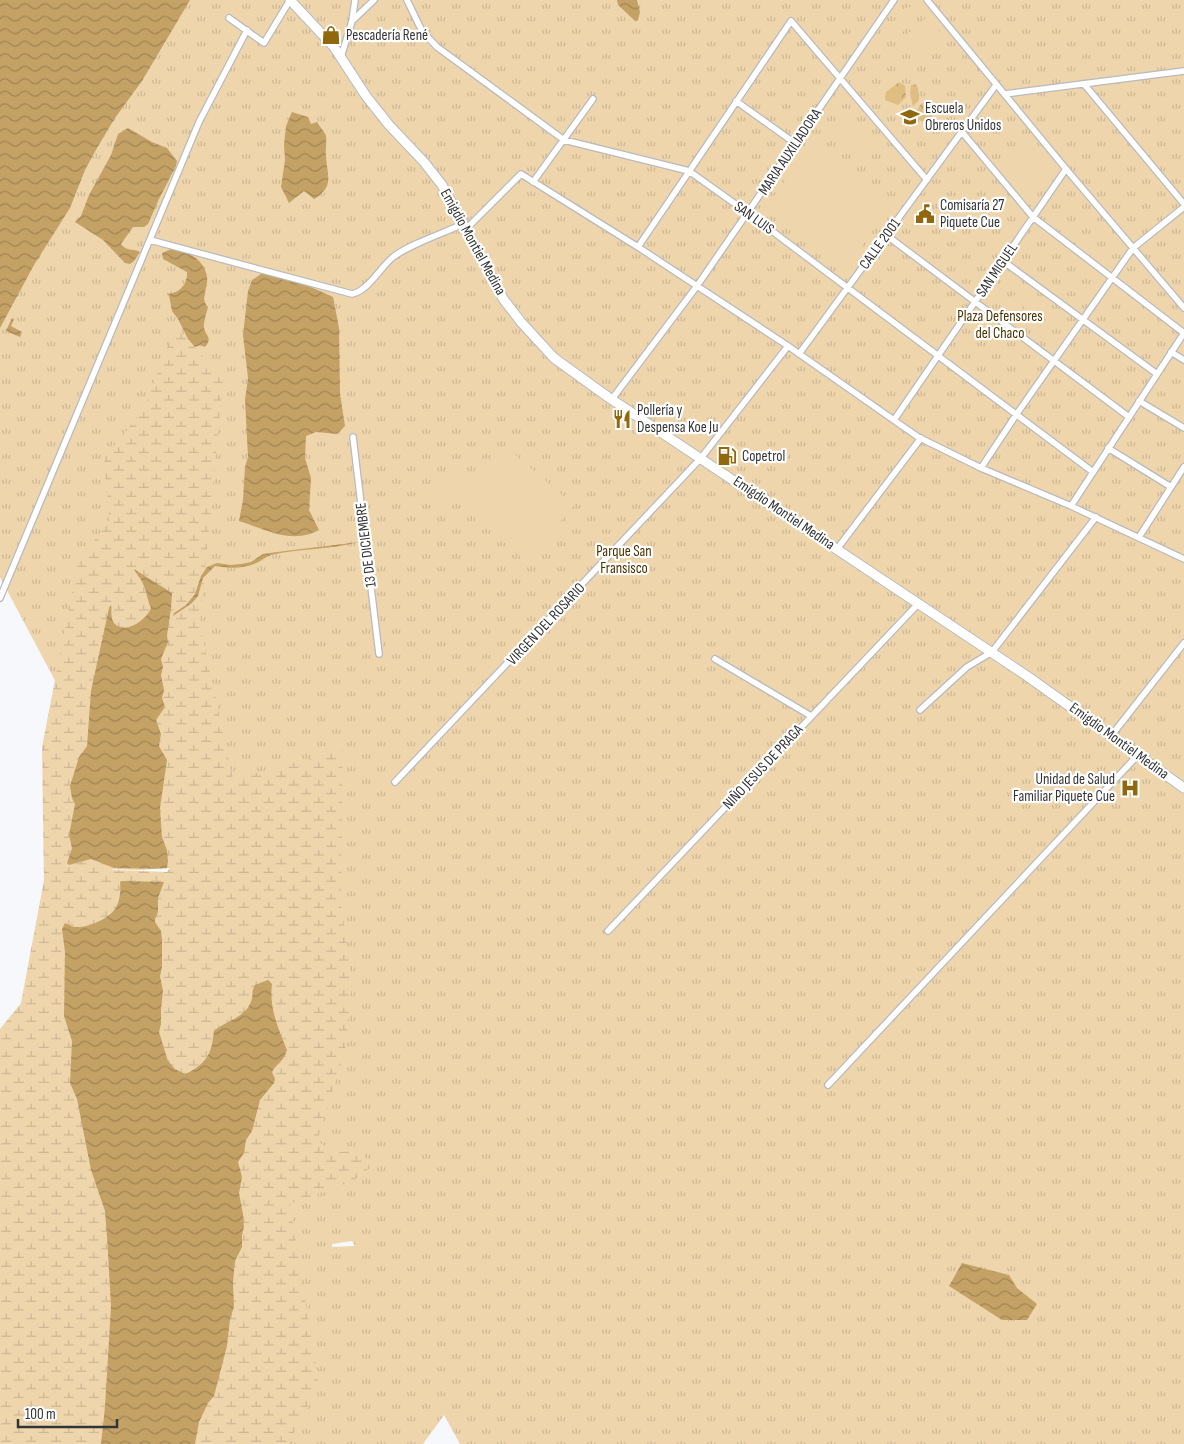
<svg xmlns="http://www.w3.org/2000/svg" width="1184" height="1444" viewBox="0 0 1184 1444" font-family="'Sofia Sans Condensed',sans-serif">
<style>
.grass{fill:url(#grass-tufts);fill-rule:evenodd}
.forest{fill:url(#forest-crowns)}
.wetland{fill:url(#wetland-marsh)}
.garden{fill:#eed5ac}
.water{fill:url(#water-waves)}
.pier{fill:#f6f8fc}
.lines{fill:none;stroke-linecap:round;stroke-linejoin:round}
.street-casing{stroke:#b8babe;stroke-width:8}
.primary-casing{stroke:#b8babe;stroke-width:11}
.street{stroke:#fff;stroke-width:5.5}
.primary{stroke:#fff;stroke-width:9}
.labels{text-anchor:middle;dominant-baseline:central;stroke-width:4.5;stroke-linejoin:round;paint-order:stroke}
.poi-label{font-size:15px;fill:#333435;stroke:#fff;text-anchor:start}
.street-label{font-size:15px;fill:#333435;stroke:#fff}
.park-label{font-size:15px;fill:#4a3200;stroke:#fff}
</style>
<defs>
<pattern id="grass-tufts" width="24" height="20" patternUnits="userSpaceOnUse" patternTransform="scale(1.25)"><rect width="24" height="20" fill="#eed5ac"/><path d="M3 7l-1-3M5 7V3M7 7l1-3M15 17l-1-3M17 17v-4M19 17l1-3" fill="none" stroke="#cdb795"/></pattern>
<pattern id="forest-crowns" width="20" height="18" patternUnits="userSpaceOnUse" patternTransform="scale(1.25)"><rect width="20" height="18" fill="#e0bd80"/><path d="M2 6a3 3 0 1 1 6 0M12 15a3 3 0 1 1 6 0" fill="none" stroke="#b69a6a"/></pattern>
<pattern id="wetland-marsh" width="20" height="14" patternUnits="userSpaceOnUse" patternTransform="scale(1.25)"><rect width="20" height="14" fill="#eed5ac"/><path d="M1 5h8M5 5V1M11 12h8M15 12V8" fill="none" stroke="#cdb795"/></pattern>
<pattern id="water-waves" width="16" height="10" patternUnits="userSpaceOnUse" patternTransform="scale(1.25)"><rect width="16" height="10" fill="#c4a265"/><path d="M0 5q4-4 8 0t8 0" fill="none" stroke="#a08554"/></pattern>
</defs>
<rect width="100%" height="100%" fill="#f6f8fc"/>
<path class="grass" d="M133,0H1184V1444H460L444,1415L423,1444H199L239,1256L317,1174L0,577V166ZM352,1241L355,1246L332,1247V1244Z"/>
<path class="forest" d="M899,82L905,86L906,97L898,105L885,100L886,92Z
M915,84L918,88L919,100L913,107L910,93L911,85Z
M928,99L937,105L938,110L924,122L916,118L915,114L920,105Z"/>
<path class="wetland" d="M175,326L223,379L200,625L233,779L343,750L341,903L352,984L345,1052L317,1141L335,1153L362,1149L370,1168L353,1181L290,1204L319,1385L288,1444H0V1029L21,1003L44,880L42,747L78,561L109,522L104,457L144,410Z"/>
<path class="garden" d="M908,6L918,16L898,37L888,27Z
M927,17L948,40L921,64L900,40Z
M846,124L876,145L866,159L836,138Z
M1025,140L1058,169L1036,195L1002,166Z
M809,147L891,206L847,266L766,207Z
M1019,289L1035,301L1028,310L1012,298Z
M506,447L574,505L526,561L458,503Z
M452,471L464,481L443,506L431,497Z"/>
<path class="water" d="M0,0H190L142,81L115,118L97,148L85,170L70,208L34,265L0,328Z
M617,0H637L640,12L638,20L635,21L633,19L618,5Z
M292,112L308,117L311,124L317,122C319,126 325,132 326,136C327,142 325,150 326,156C327,176 335,186 314,199L304,191L289,203L281,187L285,160L284,145L286,126Z
M128,128L152,142L167,148L177,161L176,166L159,199L148,224L144,227H133L121,244C127,252 133,248 140,252L134,261L130,264L125,263L103,240L75,222L81,216L89,195L111,155L118,134Z
M171,249C187,250 205,260 207,277C209,288 199,298 208,307C207,312 203,322 204,328C206,337 213,337 205,347L200,345L195,347L188,339L178,319L172,311L169,295L167,294C179,294 188,284 187,272L163,259L162,253Z
M272,273L313,288L333,297L339,328L340,394L345,426L337,434L316,432L306,436L305,458L311,478L309,510L319,530C293,545 265,529 239,521L243,500L245,467L248,457L245,400L248,378L243,335L248,291L252,280L261,274Z
M12,318L14,319L11,326L22,332L20,337L6,331Z
M359,542C330,550 299,548 271,555C265,557 260,562 254,564C241,569 228,568 215,566L203,578L198,596L192,603L173,616L174,613L186,605L195,594L201,576L207,567L217,563L231,565L241,564L251,562L263,554L277,552Z
M134,569L172,593L171,609L167,635L168,642L161,659L163,667L161,675L164,690L162,698L165,707L156,720L161,734L159,746L167,760L160,808L162,837L167,850L168,861L167,869L114,868L91,859L69,865L67,863L72,848L69,835L75,804L72,798L70,786L79,757L87,746L91,691L109,608L111,605C112,611 110,619 115,624C126,635 147,619 151,608C147,600 147,592 143,584C141,578 136,574 134,569Z
M122,881L164,882L158,898V912L155,919V922L161,931L162,940V967L160,976L163,991L161,1009V1024L159,1032L168,1061L175,1069L185,1074C197,1069 208,1060 211,1048C213,1042 213,1036 214,1031C226,1021 243,1018 250,1004C254,997 251,991 255,985L268,980L272,984C269,1008 278,1028 287,1050C283,1063 277,1063 272,1072L275,1079L274,1083L260,1100L252,1131L246,1140L244,1153L238,1162L242,1177L239,1193L243,1214L244,1227L242,1235V1247L235,1261L233,1282L234,1307L230,1319L227,1346L214,1396L208,1403L199,1422L195,1444H101L105,1407L111,1306L107,1236L105,1211L91,1170L77,1099L70,1083L72,1041L64,1016L65,952L62,929L65,923C69,925 72,927 76,927C88,928 108,919 115,909C120,902 121,890 120,882Z
M962,1263L1009,1275L1017,1288L1037,1304L1027,1320H1002L949,1286Z"/>
<path class="pier" d="M170,868L167,872L114,870L111,869L138,870Z"/>
<g class="lines">
<g class="street-casing">
<path id="street" d="M407,0L422,31L437,47L564,140L689,171L748,213L1093,472
M927,0L1066,169L1184,308
M229,18L264,43L290,0
M352,21L355,0
M341,57L352,21L374,0
M1084,84L1184,204
M1005,94L1184,71
M736,101L796,144
M962,132L1033,217L1184,333
M533,182L593,99
M466,229L521,174L638,247L788,346L918,437L981,468L1071,506L1184,559
M886,235L1129,417
M150,240L352,294C369,290 379,269 392,258C407,245 444,233 463,224
M638,247L791,21L927,180
M1003,261L1157,374
M1171,352L1184,360
M799,354L996,85
M612,399L697,286L894,0
M1139,401L1184,428
M894,420L1066,169
M353,437L379,654
M1108,448L1171,487
M981,468L1016,415L1133,248L1184,207
M1071,506L1184,333
M1139,537L1184,467
M837,549L921,438
M0,598L199,122L247,30
M715,659L811,716
M920,710L967,667L992,652L1096,517
M1111,736L1184,643
M395,782L701,458L788,346
M608,931L919,603
M828,1085L1138,755"/>
</g>
<g class="primary-casing">
<path id="primary" d="M290,0L334,47L366,96L389,125L424,162L442,185L495,284L504,300L521,322L554,358L608,397L1027,676L1184,788"/>
</g>
<use href="#street" class="street"/>
<use href="#primary" class="primary"/>
</g>
<defs>
<g id="shop-bare" transform="scale(1.5)"><path d="M-5-2.5h2.3a2.7 3.5 0 0 1 5.4 0H5L5.5 6h-11ZM-1.5-2.5h3a1.5 2.3 0 0 0-3 0Z" fill="#90680e" stroke="#fff" stroke-width="2.5" paint-order="stroke"/></g>
<g id="school-bare" transform="scale(1.5)"><path d="M0-5L7-2L0 1L-7-2ZM-4 1L0 2.5L4 1V4Q0 6-4 4Z" fill="#90680e" stroke="#fff" stroke-width="2.5" paint-order="stroke"/></g>
<g id="civic-bare" transform="scale(1.5)"><path d="M-.6-6.5H3V-4.5H.6V-3L4-1V1h2V6H-6V1h2V-1L-.6-3ZM-1.2 2.5V6h2.4V2.5Z" fill="#90680e" stroke="#fff" stroke-width="2.5" paint-order="stroke"/></g>
<g id="restaurant-bare" transform="scale(1.5)"><path d="M-5-6h1v4h1v-4h1v4h1v-4h1v5L-1.5 .5V6h-2V.5L-5-1ZM5-6V6H3V1.5H1.5Q1.5-4 5-6Z" fill="#90680e" stroke="#fff" stroke-width="2.5" paint-order="stroke"/></g>
<g id="fuel-bare" transform="scale(1.5)"><path d="M-5.5-6h7V0h2V4h1.3V-2.5L3-4.5l.8-.8L6-3V5H2.5V1h-1V6h-7ZM-4.2-4.7v3.2H.2V-4.7Z" fill="#90680e" stroke="#fff" stroke-width="2.5" paint-order="stroke"/></g>
<g id="hospital-bare" transform="scale(1.5)"><path d="M-5-5h3v3.5h4V-5h3V5h-3V1.5h-4V5h-3Z" fill="#90680e" stroke="#fff" stroke-width="2.5" paint-order="stroke"/></g>
</defs>
<g fill-rule="evenodd">
<use href="#shop-bare" x="331" y="35"/>
<use href="#school-bare" x="910" y="117"/>
<use href="#civic-bare" x="925" y="214"/>
<use href="#restaurant-bare" x="622" y="419"/>
<use href="#fuel-bare" x="727" y="456"/>
<use href="#hospital-bare" x="1130" y="788"/>
</g>
<g class="labels">
<g class="poi-label">
<text x="346" y="35">Pescadería René</text>
<text x="925" y="108">Escuela<tspan x="925" dy="17">Obreros Unidos</tspan></text>
<text x="940" y="205">Comisaría 27<tspan x="940" dy="17">Piquete Cue</tspan></text>
<text x="637" y="410">Pollería y<tspan x="637" dy="17">Despensa Koe Ju</tspan></text>
<text x="742" y="456">Copetrol</text>
<text x="1115" y="779" text-anchor="end">Unidad de Salud<tspan x="1115" dy="17">Familiar Piquete Cue</tspan></text>
</g>
<g class="street-label">
<text transform="translate(790 152) rotate(-56)">MARIA AUXILIADORA</text>
<text transform="translate(754 218) rotate(36)">SAN LUIS</text>
<text transform="translate(473 242) rotate(61)">Emigdio Montiel Medina</text>
<text transform="translate(880 244) rotate(-54)">CALLE 2001</text>
<text transform="translate(997 270) rotate(-56)">SAN MIGUEL</text>
<text transform="translate(784 513) rotate(34)">Emigdio Montiel Medina</text>
<text transform="translate(366 545) rotate(-97)">13 DE DICIEMBRE</text>
<text transform="translate(546 624) rotate(-47)">VIRGEN DEL ROSARIO</text>
<text transform="translate(1119 741) rotate(36)">Emigdio Montiel Medina</text>
<text transform="translate(763 767) rotate(-47)">NIÑO JESUS DE PRAGA</text>
</g>
<g class="park-label">
<text x="1000" y="316">Plaza Defensores<tspan x="1000" dy="17">del Chaco</tspan></text>
<text x="624" y="551">Parque San<tspan x="624" dy="17">Fransisco</tspan></text>
</g>
</g>
<path d="M18 1419v8h99v-8" fill="none" stroke="#333435" stroke-width="2.5"/>
<text x="25" y="1419" font-size="15" fill="#333435" stroke="#ffffff" stroke-width="4" paint-order="stroke">100 m</text>
</svg>
